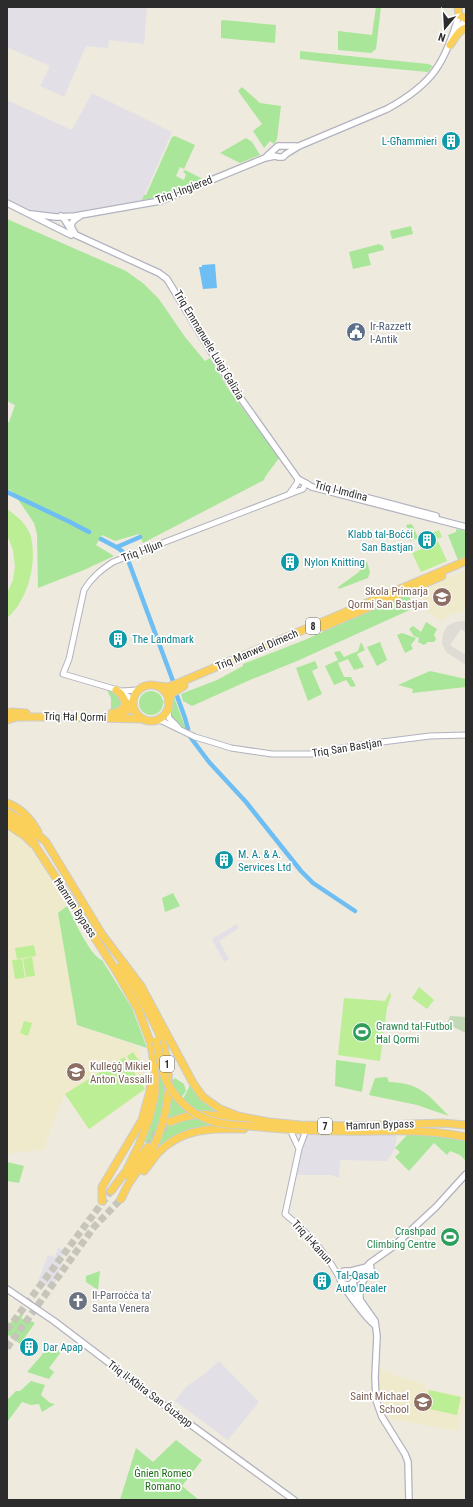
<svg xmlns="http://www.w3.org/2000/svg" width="473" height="1507" viewBox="0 0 473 1507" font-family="'Roboto Condensed',sans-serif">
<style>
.industrial{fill:#e2dfe7}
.education{fill:#f0eacd}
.green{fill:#a9e699}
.cemetery{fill:#c1d9b5}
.pitch{fill:#bcee95}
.plaza{fill:#dedcd5}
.water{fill:#6ebef3}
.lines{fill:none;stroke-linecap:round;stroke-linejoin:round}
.canal{stroke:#6ebef3;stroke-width:4.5}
.trunk-tunnel{stroke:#c7c4ba;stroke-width:7;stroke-dasharray:7 3.5;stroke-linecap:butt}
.tertiary-casing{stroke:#b2b2c0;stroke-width:7}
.secondary-casing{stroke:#b2b2c0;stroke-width:8}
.trunk-casing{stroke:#ccc;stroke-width:9}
.tertiary{stroke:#fff;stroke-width:5}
.secondary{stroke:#fff;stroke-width:5.5}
.trunk{stroke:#fad05a;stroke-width:7}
.trunk-bridge-casing{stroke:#ccc;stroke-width:9;stroke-linecap:butt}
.trunk-bridge{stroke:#fad05a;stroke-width:7}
.labels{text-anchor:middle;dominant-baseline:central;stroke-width:3.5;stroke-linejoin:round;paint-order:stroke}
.shield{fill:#fff;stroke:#6b6b6b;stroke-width:1}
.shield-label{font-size:10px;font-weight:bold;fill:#2c2c2c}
.culture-label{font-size:11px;fill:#0d838f;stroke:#fff;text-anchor:start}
.street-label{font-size:11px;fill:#2c2c2c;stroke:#fff}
.service-label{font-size:11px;fill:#4e5e75;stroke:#fff;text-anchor:start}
.education-label{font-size:11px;fill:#785e54;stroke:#fff;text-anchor:end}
.leisure-label{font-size:11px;fill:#27864d;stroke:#fff;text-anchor:start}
.worship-label{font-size:11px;fill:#5b616d;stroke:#fff;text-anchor:start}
.park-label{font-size:11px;fill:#1e6e18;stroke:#fff}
</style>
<rect width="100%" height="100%" fill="#eeeade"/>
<path class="industrial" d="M7,7H147L144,44L109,40L108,48L86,46L64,97L40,86L50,66L9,48L7,49Z
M92,93L172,132L142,200L57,215L34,212L7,199V100L72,130Z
M237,924L239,928L219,941L229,959L224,962L212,939Z
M309,1134L332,1136L397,1134L395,1149L387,1161L340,1160L339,1178L332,1175H297L305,1135Z
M58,1248L65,1250L54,1288L38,1282L48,1255L55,1257Z
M219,1361L259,1402L228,1440L175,1401L187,1386L203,1375Z"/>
<path class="education" d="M466,570V602L463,612L451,614L441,621L422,609L416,592Z
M7,828L22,838L33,850L67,906L58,913L77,1025L140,1047L146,1089L89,1130L65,1094L45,1145V1149L7,1154Z
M379,1368L389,1373L426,1385L425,1389L459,1395L466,1398L458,1431L391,1419L386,1416L380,1391Z"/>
<path class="green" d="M376,7H381L376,49L371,53L338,50V31L372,35Z
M223,20L276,25L275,43L221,38V21Z
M300,51L428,64L433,66L428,72L342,64L300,59Z
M242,87L260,103L281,106L277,139L274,144L270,141L264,148L253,131L262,124L238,91Z
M175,136L195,145L184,169L180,167L176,176L184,180L186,174L183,172L185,170L203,179L159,197L142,200L144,195H146L172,137Z
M246,138L252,142L260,155L240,163L220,153Z
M7,219L126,271L144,284L159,299L185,337L205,361L210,358L227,387L279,458L265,477L264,480L143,543L139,534L115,541L102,535L96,545L114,556L84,570L38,588L37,534L34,523L13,492L7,489V422H9L15,405L7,401Z
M411,226L413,234L392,239L390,231Z
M379,244L383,246L384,250L368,254L371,265L353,269L349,252Z
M411,524L413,526L418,538L410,541L406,531L408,530L406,525Z
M456,529L466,531V557L458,560L448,535L456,532Z
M367,562L370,572L368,578L339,589L338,587L359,572L360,570V565Z
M408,594L414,608L297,661L250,680L192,706L183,701L181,694L217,680L243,666V664L307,639Z
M426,622L437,629L434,635L436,639L434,642H428L424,645L418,642L419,638L414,636L409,629L413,626L421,632Z
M402,633L416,638L411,645L413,649L405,653L397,635Z
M361,642L365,650L357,654L364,667L354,670L348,659L338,663L344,677H351L356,686L351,687L346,680L334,685L325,666L338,660L334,652L340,651L344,657L358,651Z
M380,642L387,660L377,666L367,647Z
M315,661L318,668L312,671L322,694L308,701L296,668Z
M430,671L466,679V687L412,693L413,689L398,685Z
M107,690C115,693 121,696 121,706L119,709H111V698Z
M139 703a12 12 0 1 1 24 0a12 12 0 1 1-24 0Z
M174,697L186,729C169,719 169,715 174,697Z
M173,893L180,906L165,912L162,898Z
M67,906C74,919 90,956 102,960L132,1008L147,1048L77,1025L58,913Z
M336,1060L366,1064L362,1092L335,1086Z
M158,1062L166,1086L162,1119L150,1149L145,1141C152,1116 160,1089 158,1062Z
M387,1077L389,1082C421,1083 428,1095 449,1116L417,1105L369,1095L375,1078Z
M175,1078L184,1084L186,1091L181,1098L172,1085V1081Z
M191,1083L231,1116L196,1111L183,1099Z
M171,1094L181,1105L242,1128L186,1132L148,1163C163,1137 168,1124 171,1094Z
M409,1133L466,1138V1161L460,1155L450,1151L447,1155L434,1143L409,1171L395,1157L400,1152L395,1148Z
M7,1162L24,1166L19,1183L7,1181Z
M100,1271L98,1290L86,1282V1276Z
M21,1313L23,1315L21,1318L27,1322L29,1320L35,1323L20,1344L7,1334V1329L15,1315L18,1317Z
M49,1344L61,1352L49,1368L54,1372L49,1379L27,1372L41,1356Z
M31,1381L45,1385L41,1395L50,1403L55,1404L42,1412L39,1404L31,1405L22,1402L8,1421L7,1400L16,1391H20Z
M176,1440L202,1460L182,1486L199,1500H120L136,1448L153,1462Z"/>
<path class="cemetery" d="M450,1016L466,1017V1033L447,1024Z"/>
<path class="pitch" d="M7,509C17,516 28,525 31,537C37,564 28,600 7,618V593L13,580L15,567L13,550L7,535Z
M439,530L442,537L427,543L424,536Z
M438,541L447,561L421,572L412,553Z
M34,945L36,956L17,959L15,948Z
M32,957L35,976L26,977L23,959Z
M22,959L25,978L15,979L12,960Z
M419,987L434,1000L427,1009L412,998Z
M390,992L391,996L387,1008L380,1061L338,1055L344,998L385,1001Z
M24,1021L32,1023L28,1036L20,1033Z
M133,1052L142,1065L135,1069L127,1056Z
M124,1057L145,1089L89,1129L65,1094Z
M429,1390L461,1397L457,1415L425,1408Z"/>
<path class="plaza" d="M464,621L466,622V632L461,629L450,645L466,655V665L446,652L442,644L443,634L447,626L455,622Z"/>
<path class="water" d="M215,264L217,288L203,289L199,267H202V265Z"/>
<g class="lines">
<path class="canal" d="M7,492L70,522L89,532
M101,539L118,548L123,552
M117,547L140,537
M128,560L173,681
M177,696L185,718L188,729
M191,738L209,762L246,802L301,871L313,883L355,911"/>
<path class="trunk-tunnel" d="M148,1147L155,1135L170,1122
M7,1330L111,1191
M7,1348L94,1227L121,1199"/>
<g class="tertiary-casing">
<path id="tertiary" d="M290,493L297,483L298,479
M138,690L121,691L63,674L69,659L84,590C92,577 101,570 113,562L303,489L306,483
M122,692L133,700
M167,709L169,718L178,727
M155,720L162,721L195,737L212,742L231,748L272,754H320L342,748L374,743L430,736L466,735
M306,1130L299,1149L285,1214C307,1232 327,1254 340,1279
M292,1134L299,1149"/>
</g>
<g class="secondary-casing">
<path id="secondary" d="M456,32L466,19
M267,156L278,146H296
M7,203L71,235
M31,214L56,217L75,216L160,201L265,158L275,156L278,157H283L286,154L299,146L387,109C433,84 445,63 459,15
M61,216C68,221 67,228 76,235L159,273L167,279L232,386L298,479L312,487L466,527
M74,232C68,224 73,220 80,216
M346,492L436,516
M367,1267L351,1271H344L340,1275V1279C345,1290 366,1318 375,1325
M353,1282L356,1294L375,1321L377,1336L375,1377L376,1400L382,1417L405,1454L408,1462L409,1500
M344,1284L348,1285L351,1284L370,1263L394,1246L436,1207L466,1174
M7,1289L54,1321L108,1362L124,1376L294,1500
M360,1298C359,1285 363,1280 371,1270L370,1263"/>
</g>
<g class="trunk-casing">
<path id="trunk" d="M458,7L459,15L466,19
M450,45C455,39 458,30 466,28
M323,627L442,576
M133 703a18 18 0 1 1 36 0a18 18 0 1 1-36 0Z
M158,686L168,687L176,684L466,561
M116,690L121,694L126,703C124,708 122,711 117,712
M168,702L171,694L184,686
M112,713C121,713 128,713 133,705
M7,714L11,712L26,713
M7,720L17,717H48L143,719
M7,803C21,808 31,819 38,832
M7,812L21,820L46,842L103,936
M7,818L30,834L36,847L115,969L138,1009L151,1044L155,1069V1094L149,1119L139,1145L126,1171L111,1191
M7,824L25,836L33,844
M101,933L141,986L193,1083L203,1097L220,1109L238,1116L269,1122L300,1125L350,1126L442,1123L466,1125
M170,1122C199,1110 213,1115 241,1120
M249,1126C292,1131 335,1132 378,1131
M381,1131C412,1130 436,1131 466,1137
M144,1171C149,1165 153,1159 157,1154C181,1128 211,1128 244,1129
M127,1175L148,1147
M121,1199C124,1193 127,1186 131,1180C138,1170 146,1161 152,1150C169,1116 174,1077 162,1041C153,1017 135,988 121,966
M102,1201V1187L142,1120L150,1091L151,1080"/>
</g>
<use href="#tertiary" class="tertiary"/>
<use href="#secondary" class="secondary"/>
<use href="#trunk" class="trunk"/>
<g class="trunk-bridge-casing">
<path id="trunk-bridge" d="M156,1041C159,1052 161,1064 164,1075C172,1097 192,1116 215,1122C226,1125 238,1125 249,1126"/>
</g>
<use href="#trunk-bridge" class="trunk-bridge"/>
</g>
<defs>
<g id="building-disc" transform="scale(1)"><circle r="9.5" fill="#0f9aa8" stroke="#fff"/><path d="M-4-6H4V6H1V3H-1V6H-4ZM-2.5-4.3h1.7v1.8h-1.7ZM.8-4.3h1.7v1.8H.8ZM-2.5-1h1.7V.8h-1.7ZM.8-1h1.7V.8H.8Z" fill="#fff"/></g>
<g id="civic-disc" transform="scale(1)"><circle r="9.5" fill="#5c6f8a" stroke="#fff"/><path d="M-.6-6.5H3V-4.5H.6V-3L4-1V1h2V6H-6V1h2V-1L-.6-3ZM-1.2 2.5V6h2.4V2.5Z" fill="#fff"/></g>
<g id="school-disc" transform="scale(1)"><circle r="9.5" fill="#8d6e63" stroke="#fff"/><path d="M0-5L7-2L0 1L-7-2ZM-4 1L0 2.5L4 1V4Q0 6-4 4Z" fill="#fff"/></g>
<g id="stadium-disc" transform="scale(1)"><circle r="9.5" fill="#2e9e5b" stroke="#fff"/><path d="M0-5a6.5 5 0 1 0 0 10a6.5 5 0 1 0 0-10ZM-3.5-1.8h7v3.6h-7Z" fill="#fff"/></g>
<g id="church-disc" transform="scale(1)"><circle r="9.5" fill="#6b7280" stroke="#fff"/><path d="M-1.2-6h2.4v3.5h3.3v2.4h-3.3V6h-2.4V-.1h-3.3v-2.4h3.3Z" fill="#fff"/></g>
</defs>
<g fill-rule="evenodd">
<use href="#building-disc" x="451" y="141"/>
<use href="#civic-disc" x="356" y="332"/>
<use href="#building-disc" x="427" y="540"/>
<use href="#building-disc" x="290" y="562"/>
<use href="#school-disc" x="442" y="597"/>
<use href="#building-disc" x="118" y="639"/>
<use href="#building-disc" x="224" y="860"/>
<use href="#stadium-disc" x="362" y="1032"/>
<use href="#school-disc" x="76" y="1072"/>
<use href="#stadium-disc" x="450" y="1237"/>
<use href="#building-disc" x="322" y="1281"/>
<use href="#church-disc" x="78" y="1301"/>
<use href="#building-disc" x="29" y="1347"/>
<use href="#school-disc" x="423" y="1402"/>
</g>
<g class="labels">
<g class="shield">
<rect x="306" y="618" width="14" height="16" rx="3"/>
<rect x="160" y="1056" width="14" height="16" rx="3"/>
<rect x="318" y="1118" width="14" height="16" rx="3"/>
</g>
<g class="shield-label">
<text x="313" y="626">8</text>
<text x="167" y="1064">1</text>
<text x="325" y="1126">7</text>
</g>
<g class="culture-label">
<text x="437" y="141" text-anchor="end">L-Għammieri</text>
<text x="413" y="534" text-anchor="end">Klabb tal-Boċċi<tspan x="413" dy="13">San Bastjan</tspan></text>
<text x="304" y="562">Nylon Knitting</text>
<text x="132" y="639">The Landmark</text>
<text x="238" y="854">M. A. &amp; A.<tspan x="238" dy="13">Services Ltd</tspan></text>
<text x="336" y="1275">Tal-Qasab<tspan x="336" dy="13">Auto Dealer</tspan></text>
<text x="43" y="1347">Dar Apap</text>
</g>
<g class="street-label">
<text transform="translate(184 190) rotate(-21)">Triq l-Ingiered</text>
<text transform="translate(209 345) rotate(59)">Triq Emmanuele Luigi Galizia</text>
<text transform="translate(341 491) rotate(14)">Triq l-Imdina</text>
<text transform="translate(142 551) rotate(-21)">Triq l-Iljun</text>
<text transform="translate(257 650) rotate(-23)">Triq Manwel Dimech</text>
<text transform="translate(75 717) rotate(1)">Triq Ħal Qormi</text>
<text transform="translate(347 748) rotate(-9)">Triq San Bastjan</text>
<text transform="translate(75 908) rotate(57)">Ħamrun Bypass</text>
<text transform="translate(380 1125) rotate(-2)">Ħamrun Bypass</text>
<text transform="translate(312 1242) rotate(48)">Triq il-Kanun</text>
<text transform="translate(150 1394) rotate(37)">Triq il-Kbira San Ġużepp</text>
</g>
<g class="service-label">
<text x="370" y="326">Ir-Razzett<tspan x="370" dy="13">l-Antik</tspan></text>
</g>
<g class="education-label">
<text x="428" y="591">Skola Primarja<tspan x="428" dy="13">Qormi San Bastjan</tspan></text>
<text x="90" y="1066" text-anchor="start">Kulleġġ Mikiel<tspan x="90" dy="13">Anton Vassalli</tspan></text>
<text x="409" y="1396">Saint Michael<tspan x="409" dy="13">School</tspan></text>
</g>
<g class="leisure-label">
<text x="376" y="1026">Grawnd tal-Futbol<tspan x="376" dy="13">Ħal Qormi</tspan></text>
<text x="436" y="1231" text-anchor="end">Crashpad<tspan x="436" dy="13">Climbing Centre</tspan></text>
</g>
<g class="worship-label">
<text x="92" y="1295">Il-Parroċċa ta'<tspan x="92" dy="13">Santa Venera</tspan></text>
</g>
<g class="park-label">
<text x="163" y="1473">Ġnien Romeo<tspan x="163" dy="13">Romano</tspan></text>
</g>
</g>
<rect width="473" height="1507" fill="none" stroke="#2c2c2c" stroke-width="16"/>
<g transform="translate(445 28) rotate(198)" stroke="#ffffff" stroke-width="3" paint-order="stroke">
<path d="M0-3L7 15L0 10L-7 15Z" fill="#2c2c2c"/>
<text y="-6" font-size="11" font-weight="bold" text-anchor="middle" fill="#2c2c2c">N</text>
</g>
</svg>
